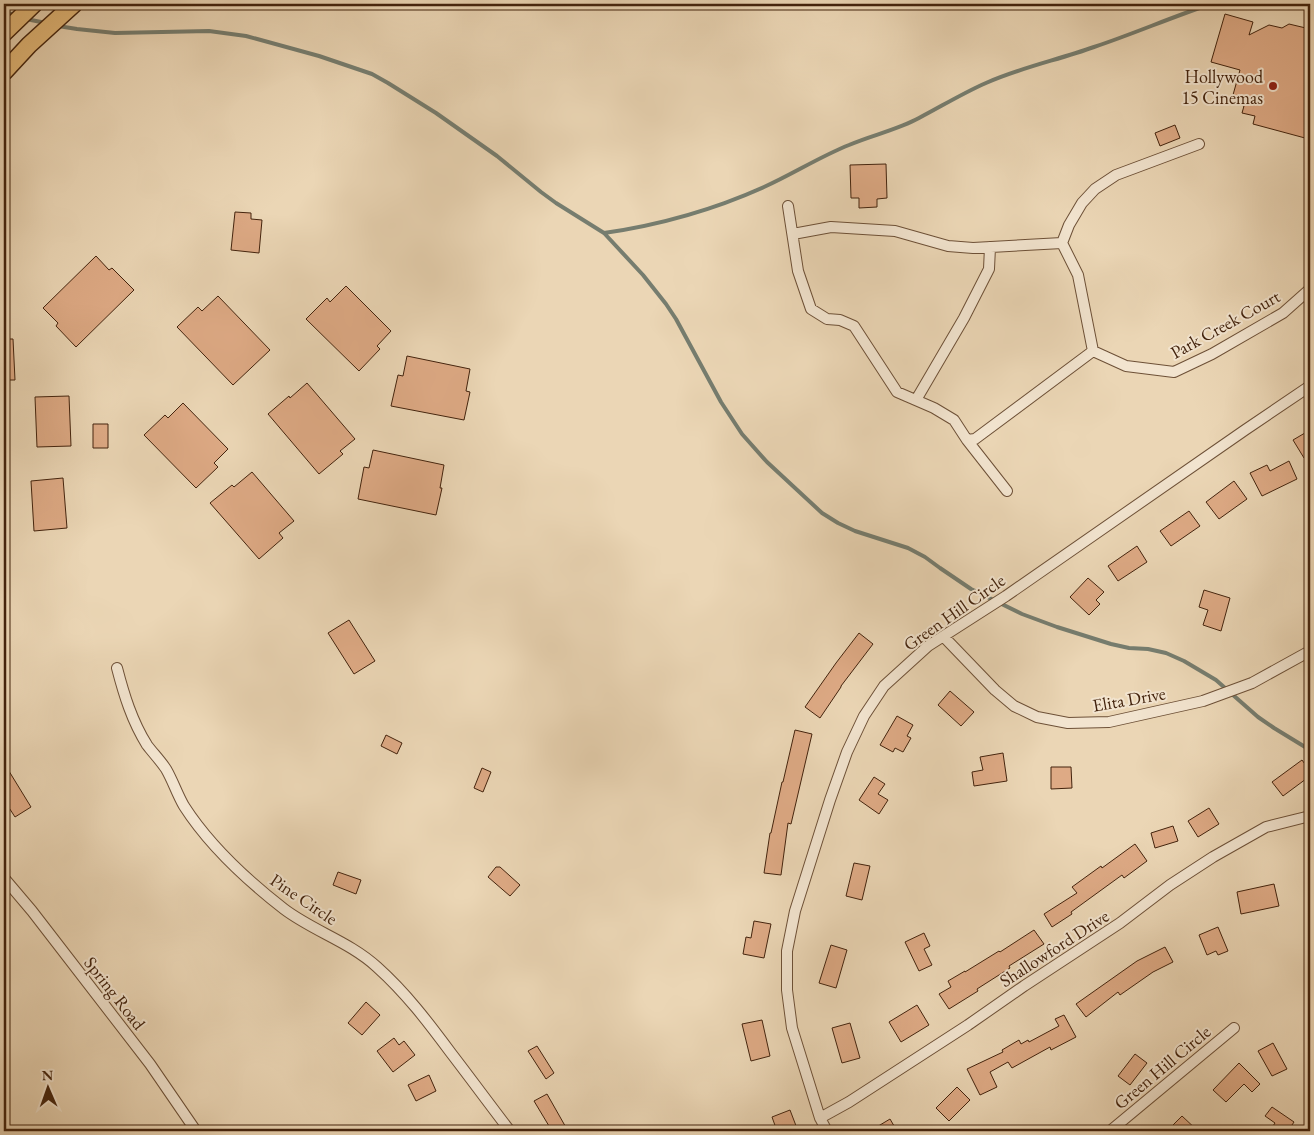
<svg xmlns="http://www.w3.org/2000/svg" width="1314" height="1135" viewBox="0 0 1314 1135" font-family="'EB Garamond',serif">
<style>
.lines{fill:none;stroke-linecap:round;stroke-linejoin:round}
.stream{stroke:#767d6f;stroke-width:4}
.building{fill:#deaa85;stroke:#43230d}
.minor-casing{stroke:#6d5037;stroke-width:12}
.primary-casing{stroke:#43230d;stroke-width:19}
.minor{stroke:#f2e4cf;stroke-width:10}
.primary{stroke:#e6bb7a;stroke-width:16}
.poi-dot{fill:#8f2418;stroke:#f2e4cf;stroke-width:2}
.labels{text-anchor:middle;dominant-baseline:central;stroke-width:4;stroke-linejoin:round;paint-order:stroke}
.poi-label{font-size:18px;fill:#43230d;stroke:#f2e4cf;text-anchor:end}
.street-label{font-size:18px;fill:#43230d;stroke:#f2e4cf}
</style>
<rect width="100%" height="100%" fill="#ebd6b5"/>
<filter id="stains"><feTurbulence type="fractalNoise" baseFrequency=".004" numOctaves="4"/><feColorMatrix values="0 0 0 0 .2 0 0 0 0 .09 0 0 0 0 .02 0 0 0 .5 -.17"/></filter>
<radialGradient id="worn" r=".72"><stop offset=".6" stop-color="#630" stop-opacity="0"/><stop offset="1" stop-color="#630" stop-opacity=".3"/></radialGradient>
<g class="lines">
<path class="stream" d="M4,12L15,15
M26,19L46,23
M58,26L77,29L115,33L209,31L246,36L319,56L372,74L388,83L436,113L497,156L541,192L556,203L604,233L643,275L666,304L676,319L721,402L742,434L767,462L822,513L838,523L855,531L908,548L925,557L940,568L971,589L1022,614L1057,627L1111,644L1129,648L1148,649L1166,653L1184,661L1216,680L1258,717L1274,728L1310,750
M604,233C659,225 713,210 764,187C793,174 819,157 849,145C872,135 897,130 919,118C942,106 963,93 986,83C1022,67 1058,60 1094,47C1133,34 1172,17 1211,4"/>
</g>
<path class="building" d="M1225,14L1253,22L1249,35L1269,25L1282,28L1289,24L1310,29V134L1306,133L1305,138L1253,124L1255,116L1242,113L1244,106L1231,102L1240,70L1211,62Z
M1175,125L1180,138L1160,146L1155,133Z
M886,164L887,198L877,199V207L859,208V198H851L850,165Z
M235,212L251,213V219L262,220L259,253L231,250Z
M96,256L109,270L112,268L134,290L76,347L56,326L58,323L43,308Z
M346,286L391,331L377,346L380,349L359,371L306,319L327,298L330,302Z
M218,296L270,350L233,385L177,327L198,307L202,311Z
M4,339H13L15,380H4Z
M407,356L470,369L466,391L470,392L464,420L391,406L398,375L403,376Z
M307,383L355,439L340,451L343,454L319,474L268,414L289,396L290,398Z
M69,396L71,446L37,447L35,397Z
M183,403L228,449L214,463L218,467L196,488L144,435L165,415L168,418Z
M93,424H108V448H93Z
M1310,430V454L1304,458L1293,440Z
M373,450L444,465L440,488H442L436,515L358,499L364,467L369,468Z
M1289,461L1297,479L1262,496L1250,473L1267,465L1270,471Z
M252,472L294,521L279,533L283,538L259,559L210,503L232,485L234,487Z
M63,478L67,528L34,531L31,481Z
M1234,481L1247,499L1219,519L1206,502Z
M1189,511L1200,526L1171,546L1160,531Z
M1137,546L1147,562L1118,581L1108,566Z
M1088,578L1104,592L1096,600L1100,604L1089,615L1070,597Z
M1204,590L1230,598L1221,631L1203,625L1208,610L1199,607Z
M349,620L375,661L354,674L328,633Z
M859,633L873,644L841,686V687L820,718L805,707L836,663Z
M950,691L974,712L961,726L938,705Z
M897,716L913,725L907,736L911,738L903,752L895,748L893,752L880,745Z
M795,730L812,734L791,824L788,823L781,875L764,873L770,833H771L782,782H783Z
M386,735L402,743L397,754L381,746Z
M1003,753L1007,781L974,786L972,772L983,770L980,757Z
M1302,760L1310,771V776L1283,796L1272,782Z
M4,763L31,807L15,817L4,800Z
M1051,767H1071L1072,788L1051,789Z
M482,768L491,772L483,792L474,788Z
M874,777L885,784L878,794L888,800L879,814L859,800Z
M1209,808L1219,824L1198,837L1188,821Z
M1173,826L1178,841L1155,848L1151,833Z
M1135,844L1147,861L1124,878L1122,875L1071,912L1072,914L1052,927L1044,914L1077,893L1072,887L1101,866L1102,868Z
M854,863L870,866L862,900L846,896Z
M496,867H500L520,885L510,896L488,877Z
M338,872L361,880L356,894L333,885Z
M1274,884L1279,906L1241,914L1237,892Z
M754,921L771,924L764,958L743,954L746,937L751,938Z
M1218,927L1228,951L1218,955L1216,951L1207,955L1199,935Z
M1034,930L1044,944L1009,966L1010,968L977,989L978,991L949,1009L939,994L951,987L948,981L965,971V972L999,951L1000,952Z
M924,933L930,946L924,949L932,965L919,971L905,942Z
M831,945L847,950L836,988L819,983Z
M1165,947L1173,962L1153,972L1120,995L1118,992L1086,1017L1076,1004L1137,961Z
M366,1002L380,1015L362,1035L348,1023Z
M917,1005L929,1025L901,1042L889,1022Z
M1064,1015L1076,1037L1051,1050L1050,1047L1012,1068L1008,1062L990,1072L997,1087L980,1095L967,1069L1003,1052L1002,1050L1019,1040L1021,1044L1028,1040L1029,1042L1059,1026L1055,1019Z
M762,1020L770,1056L751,1061L742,1024Z
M850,1023L860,1058L842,1063L832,1028Z
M394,1038L399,1045L404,1041L415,1055L393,1072L377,1051Z
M1273,1043L1287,1069L1272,1076L1258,1051Z
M537,1046L554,1073L546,1079L528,1051Z
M1135,1054L1147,1063L1130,1085L1118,1076Z
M1239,1063L1260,1084L1252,1092L1244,1084L1226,1102L1213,1090Z
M429,1075L436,1091L416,1101L408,1085Z
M957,1087L970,1100L949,1121L936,1108Z
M547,1094L568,1131H552L534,1101Z
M1272,1107L1294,1122L1288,1131H1281L1273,1126L1275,1123L1265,1116Z
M790,1110L798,1131H777L772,1117Z
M1182,1116L1198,1131H1167Z
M890,1119L897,1131H870Z"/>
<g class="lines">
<g class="minor-casing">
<path id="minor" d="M788,206L798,271L811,309L827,319L840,320L854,326L897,392L934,408L954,420L967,440L1007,491
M793,234L831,227L895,231L948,246L973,248L1062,243L1069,225L1082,203L1095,189L1116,175L1199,144
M1093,351L1126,366L1174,372L1212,354L1283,313L1310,289
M916,400L964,318L989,269L990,247
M967,440L975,439L1093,351L1078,275L1062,243
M944,637L995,690L1014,706L1037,717L1068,723L1109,722L1203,701L1252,683L1310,651
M117,668C124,695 132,721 147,745C153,753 160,760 166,769C173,781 177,794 184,806C209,845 248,881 284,909C313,931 350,942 377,967C406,993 428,1022 451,1053C471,1079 490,1105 510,1131
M4,878L32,911L150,1064L196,1131
M820,1118L849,1102L968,1025L1024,986L1120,923L1170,885L1213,857L1266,827L1310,816
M827,1131L820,1118L792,1028L787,990V951L795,911L830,800L847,752L864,716L884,686L928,646L1006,596L1245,430L1310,386
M1110,1131L1234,1028"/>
</g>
<g class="primary-casing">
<path id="primary" d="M4,33L34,4
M4,72L29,45L74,4"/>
</g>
<use href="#minor" class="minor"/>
<use href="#primary" class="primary"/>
</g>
<circle class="poi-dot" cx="1273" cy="86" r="5"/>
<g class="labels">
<g class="poi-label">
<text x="1263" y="76">Hollywood<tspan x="1263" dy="21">15 Cinemas</tspan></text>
</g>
<g class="street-label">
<text transform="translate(1225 324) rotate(-29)">Park Creek Court</text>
<text transform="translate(954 612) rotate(-35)">Green Hill Circle</text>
<text transform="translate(1129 699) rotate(-10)">Elita Drive</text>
<text transform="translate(304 899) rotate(34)">Pine Circle</text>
<text transform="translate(1054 948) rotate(-33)">Shallowford Drive</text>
<text transform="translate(115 993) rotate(52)">Spring Road</text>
<text transform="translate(1162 1067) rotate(-40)">Green Hill Circle</text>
</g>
</g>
<rect width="1314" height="1135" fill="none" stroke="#ebd6b5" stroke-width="20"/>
<rect x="5" y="5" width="1304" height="1125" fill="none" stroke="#43230d" stroke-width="2.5"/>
<rect x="10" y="10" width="1294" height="1115" fill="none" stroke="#43230d"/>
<g transform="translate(48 1088) rotate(358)" stroke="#f2e4cf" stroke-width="4" paint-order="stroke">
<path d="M0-4L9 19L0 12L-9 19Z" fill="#43230d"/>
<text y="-8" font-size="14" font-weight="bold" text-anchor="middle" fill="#43230d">N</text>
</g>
<rect width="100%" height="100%" filter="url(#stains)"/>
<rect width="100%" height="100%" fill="url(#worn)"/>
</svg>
